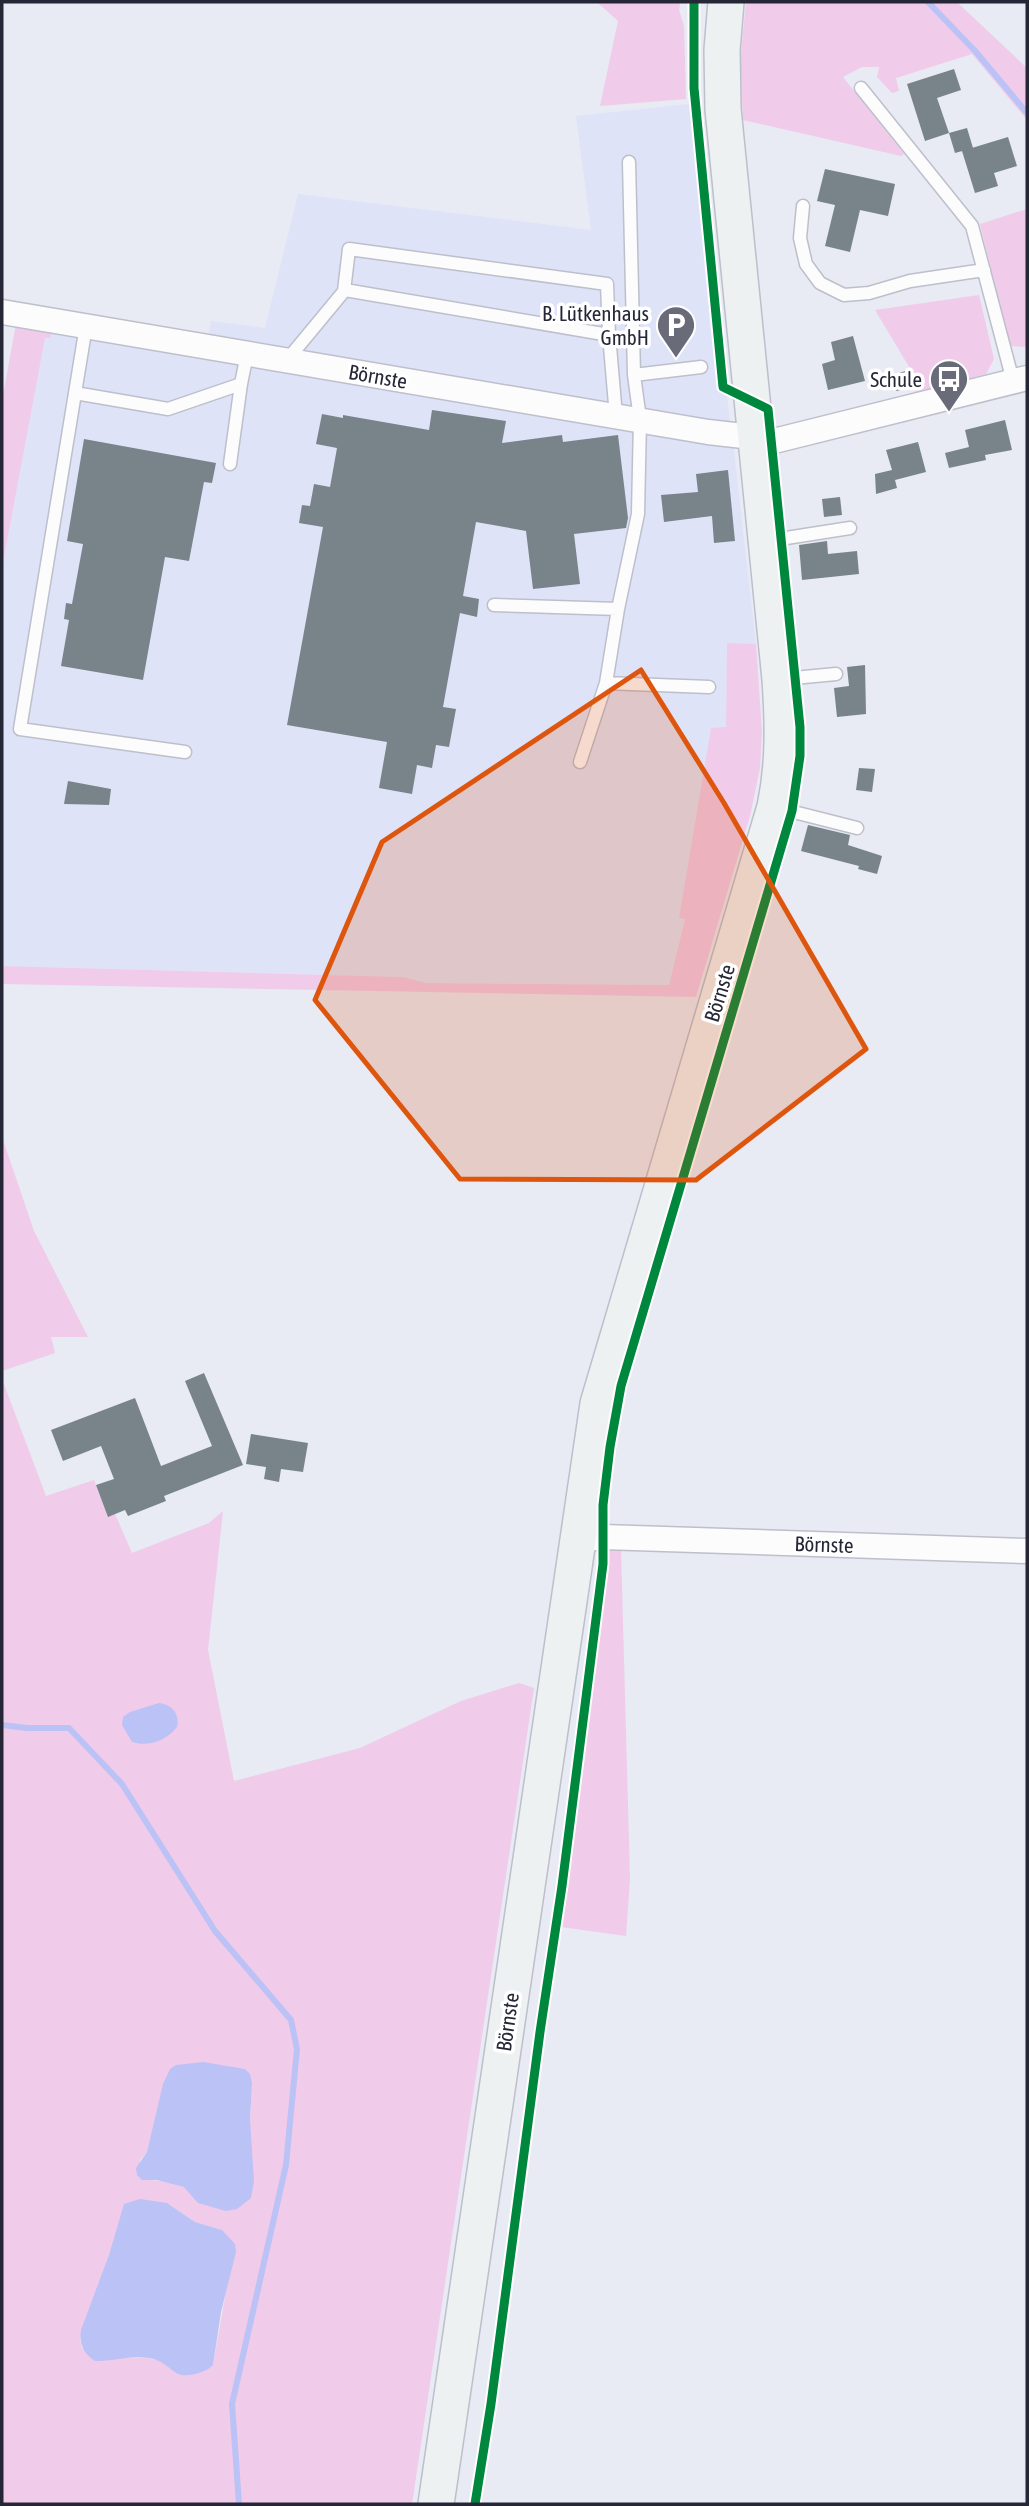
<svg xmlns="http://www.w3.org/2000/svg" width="1029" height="2506" viewBox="0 0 1029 2506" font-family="'Asap Condensed',sans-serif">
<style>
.built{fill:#dfe3f8}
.green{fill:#f0cbea;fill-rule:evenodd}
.water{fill:#bbc2f6}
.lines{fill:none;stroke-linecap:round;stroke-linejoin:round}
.stream{stroke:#bbc2f6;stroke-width:6}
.building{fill:#78848a}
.lane-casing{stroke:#bdbfcb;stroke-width:15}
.street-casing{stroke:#bdbfcb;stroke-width:27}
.secondary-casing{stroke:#bdbfcb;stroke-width:38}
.lane{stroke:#fcfcfd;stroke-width:12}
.street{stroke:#fcfcfd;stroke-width:24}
.secondary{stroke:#eef1f1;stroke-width:35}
.cycleway-casing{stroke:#fff;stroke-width:13}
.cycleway{stroke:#00873e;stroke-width:9}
.marked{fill:#de560e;fill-opacity:0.2;stroke:#de560e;stroke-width:5;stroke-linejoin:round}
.labels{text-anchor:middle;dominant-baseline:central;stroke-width:7;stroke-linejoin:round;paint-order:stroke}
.poi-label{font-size:21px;fill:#252737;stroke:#fff;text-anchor:end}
.street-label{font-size:21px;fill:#252737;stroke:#fff}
</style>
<rect width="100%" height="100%" fill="#e8eaf4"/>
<path class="built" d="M689,104L734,451L756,644L727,643L726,728H711L679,917L685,919L669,985L426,983L403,977L2,966V568L45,337L54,330L205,355L211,321L265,328L298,194L591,230L576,116Z"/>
<path class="green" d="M597,2H678L680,4L679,10L684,26L686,99L600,106L618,21Z
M746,2H957L1027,68V120L972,54L896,78L899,91L892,93L877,77L879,67H862L843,77L904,154L901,156L743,120L740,63Z
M1027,209V347L1010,346L980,224Z
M979,295L994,359L986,374L916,392L911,370L875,310Z
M16,324L54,330L50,338H45L2,568V401Z
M727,643L756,644L762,732L760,768L750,816L696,997L2,984V966L403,977L426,983L669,985L685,919L679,918L711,728L726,727Z
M2,1137L34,1231L88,1337H51L55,1353L2,1371Z
M2,1379L46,1496L94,1480L108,1516L115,1514L132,1553L209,1523L223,1511L208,1650L234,1781L360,1748L461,1701L519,1683L534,1688L412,2504H2ZM252,2083L250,2120L207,2205C195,2202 194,2192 184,2187C172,2181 155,2180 142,2180L140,2160L147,2152L156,2120ZM167,2203L195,2222L222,2230L227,2286L213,2365L202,2372L183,2375L177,2373L161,2361L147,2358H131L82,2349L80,2339L109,2255Z
M614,1548L621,1549L630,1879L626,1936L561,1927L608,1565L607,1551Z"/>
<path class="water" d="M159,1703C172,1705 180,1713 177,1727C166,1741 148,1747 132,1742L122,1725L123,1717L130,1712Z
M203,2062L245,2069L250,2074L252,2083L250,2120L254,2182L251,2198L237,2209L226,2211L198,2203L184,2187L157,2180H142L137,2175L136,2168L147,2152L163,2084L170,2069L176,2065Z
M140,2199L167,2203L195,2222L222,2230L235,2244L236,2252L221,2312L213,2365C207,2372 187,2378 178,2374C168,2368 162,2360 149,2358C132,2355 113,2361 95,2361C83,2353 79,2344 81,2330L109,2255L124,2204Z"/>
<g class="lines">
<path class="stream" d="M928,2L976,52L1027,113
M2,1725L27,1728H69L122,1784L215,1931L291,2020L297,2049L286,2165L232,2404L239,2504"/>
</g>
<path class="building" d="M954,69L961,90L937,98L949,133L925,141L907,84Z
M967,128L973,148L955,153L949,133Z
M1008,137L1017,166L994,173L998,186L975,193L962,151Z
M825,169L895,184L888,216L860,210L850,252L825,246L835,205L817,201Z
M853,336L865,381L828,390L822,364L835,360L831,342Z
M909,370L914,387L896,391L892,375Z
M432,410L506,421L502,443L562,435L563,442L618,435L628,518L626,528L574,534L580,584L533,589L526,531L476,522L463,596L479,599L477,617L460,613L443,707L456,709L449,747L436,745L432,768L417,765L412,794L379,788L387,742L287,725L323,527L299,523L302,505L310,506L314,484L330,487L337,448L316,444L322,414L343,418V415L429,430Z
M1005,420L1012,450L985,455L986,460L949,468L945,453L969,447L965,430Z
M84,439L216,463L212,483L204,482L189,561L165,557L143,680L61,666L69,620L64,619L66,603L72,604L83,544L67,541Z
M918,442L926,472L895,480L897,488L876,494L875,474L892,470L886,450Z
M728,470L735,541L714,543L712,516L664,522L661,495L698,492L696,474Z
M840,497L842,515L824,517L822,499Z
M827,541L828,554L857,551L859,574L802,580L799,545Z
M865,665L866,714L837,717L834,688L849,686L847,667Z
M859,768L875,769L872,792L856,790Z
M68,781L111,789L109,805L64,804Z
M808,825L850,835L848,845L882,856L877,874L858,869L859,866L801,851Z
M204,1373L243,1465L164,1496L166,1501L128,1516L125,1510L108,1517L96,1485L114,1479L101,1446L63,1461L51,1430L135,1398L161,1466L212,1446L185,1381Z
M251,1434L308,1443L303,1472L281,1469L279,1482L264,1479L266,1467L246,1464Z"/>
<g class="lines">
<g class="lane-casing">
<path id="lane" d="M861,88L972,226L1013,381
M803,206L800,238L806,264L820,283L844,295L869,293L910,281L984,270
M344,291L349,249L607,284L609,335
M86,326L20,729L185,752
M287,360L345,290L609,335L616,416
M634,375L701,367
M75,393L168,409L241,384L247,354
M230,464L241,384
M767,541L850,528
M494,605L618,609L638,514L640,419L634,375L629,162
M783,679L836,674
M606,683L709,687
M580,762L606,683L618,609
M778,808L857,828"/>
</g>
<g class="street-casing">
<path id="street" d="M2,312L708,432L778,440L1027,378
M579,1540L603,1537L1027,1551"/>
</g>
<g class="secondary-casing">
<path id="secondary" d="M436,2504L598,1404L775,807C784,764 783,722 780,679L723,109L722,50L726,2"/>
</g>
<use href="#lane" class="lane"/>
<use href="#street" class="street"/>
<use href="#secondary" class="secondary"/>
<g class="cycleway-casing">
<path id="cycleway" d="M475,2504L491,2404L540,2032L562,1886L603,1564V1505L610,1447L621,1386L792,811L800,756V727L768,409L723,387L694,88V2"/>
</g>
<use href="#cycleway" class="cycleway"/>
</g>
<path class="marked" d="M641,670L724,803L866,1049L696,1180L460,1179L315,1000L382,842Z"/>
<defs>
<g id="parking-pin" transform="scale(2.0125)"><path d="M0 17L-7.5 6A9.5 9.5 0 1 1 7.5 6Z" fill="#696b79" stroke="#fff"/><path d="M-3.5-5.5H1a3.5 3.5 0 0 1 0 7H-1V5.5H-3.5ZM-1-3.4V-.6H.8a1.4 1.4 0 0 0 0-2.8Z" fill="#fff"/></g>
<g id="bus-pin" transform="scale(2.0125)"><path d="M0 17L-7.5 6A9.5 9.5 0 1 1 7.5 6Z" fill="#696b79" stroke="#fff"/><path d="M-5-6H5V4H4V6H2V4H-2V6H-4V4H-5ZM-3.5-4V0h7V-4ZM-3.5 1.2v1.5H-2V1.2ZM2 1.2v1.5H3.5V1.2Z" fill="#fff"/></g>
</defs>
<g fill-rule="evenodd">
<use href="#parking-pin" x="676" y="325"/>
<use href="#bus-pin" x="949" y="379"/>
</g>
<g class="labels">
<g class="poi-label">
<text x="649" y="313">B. Lütkenhaus<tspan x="649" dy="24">GmbH</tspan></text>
<text x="922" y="379">Schule</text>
</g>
<g class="street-label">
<text transform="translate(378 376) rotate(10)">Börnste</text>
<text transform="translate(719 993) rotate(-73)">Börnste</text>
<text transform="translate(824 1544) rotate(2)">Börnste</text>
<text transform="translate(507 2022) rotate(-82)">Börnste</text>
</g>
</g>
<rect width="1029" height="2506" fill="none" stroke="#252737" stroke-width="7"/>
</svg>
